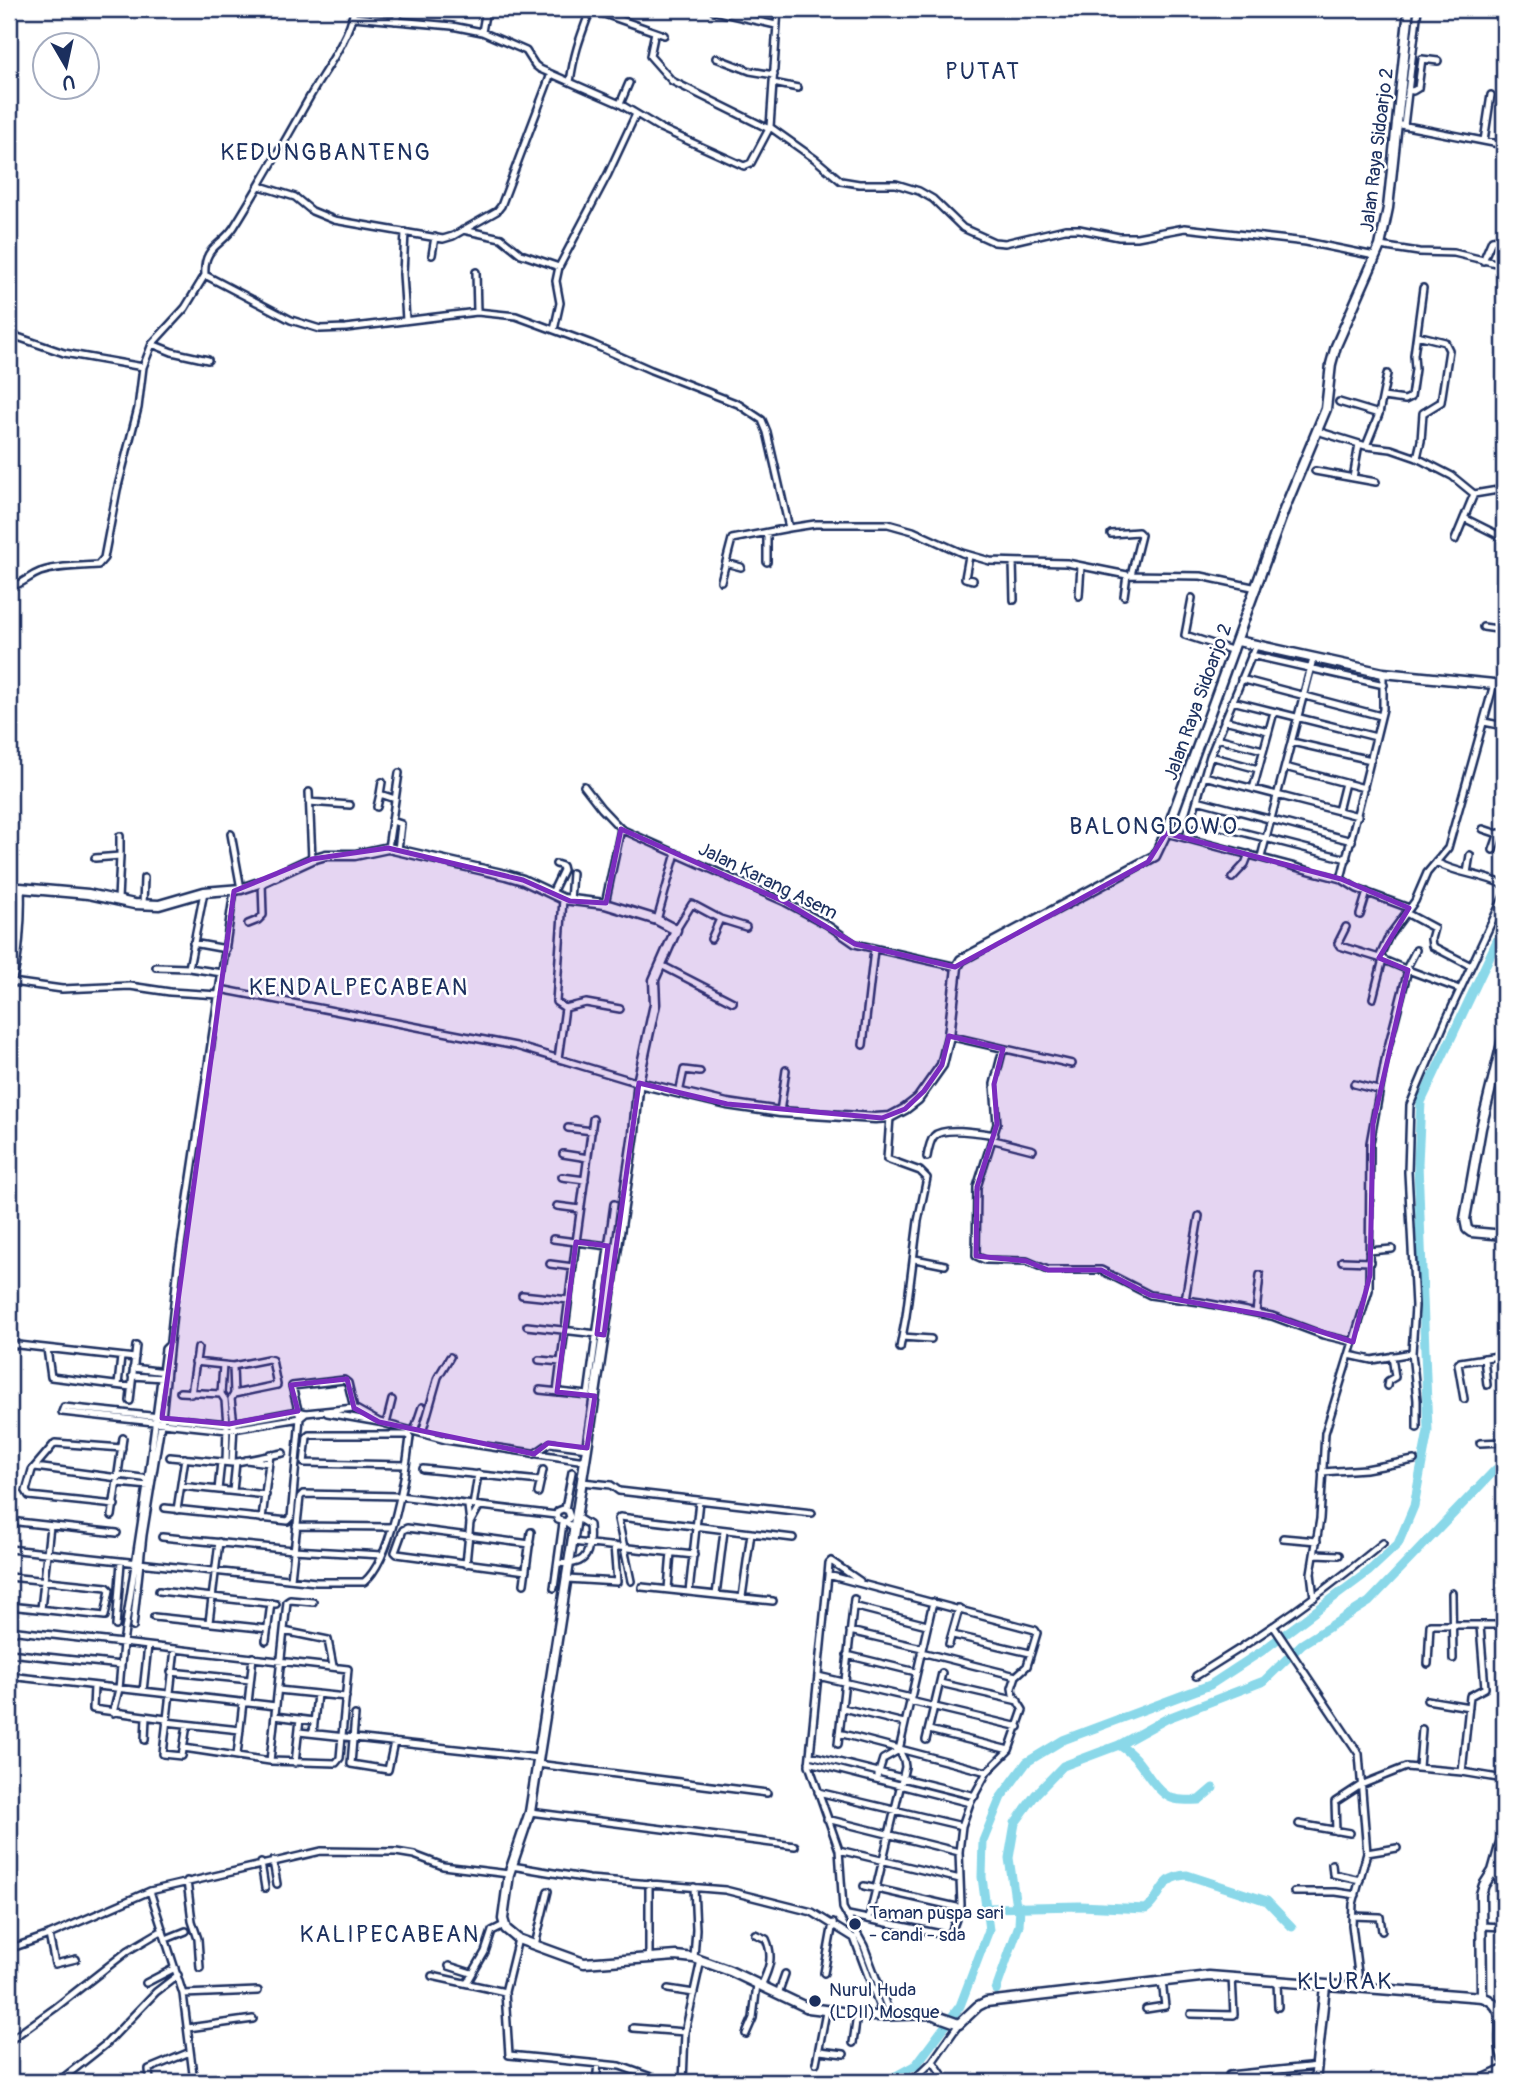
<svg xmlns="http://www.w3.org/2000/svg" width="1513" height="2091" viewBox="0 0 1513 2091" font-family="Pangolin,sans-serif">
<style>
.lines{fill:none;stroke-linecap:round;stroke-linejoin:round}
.river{stroke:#8ad8e9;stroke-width:9}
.street-casing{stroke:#1b2f5e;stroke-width:10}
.secondary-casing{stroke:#1b2f5e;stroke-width:13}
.street{stroke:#fff;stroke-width:5}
.secondary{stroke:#fff;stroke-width:8}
.marked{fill:#7b2cbf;fill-opacity:0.2;stroke:#7b2cbf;stroke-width:5;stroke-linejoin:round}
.poi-dot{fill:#1b2f5e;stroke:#fff;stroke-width:2.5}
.labels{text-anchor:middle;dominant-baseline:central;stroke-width:5;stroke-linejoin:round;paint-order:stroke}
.street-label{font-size:19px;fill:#1b2f5e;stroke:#fff}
.poi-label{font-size:19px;fill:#1b2f5e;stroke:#fff;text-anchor:start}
.quarter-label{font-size:23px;letter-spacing:2px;fill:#1b2f5e;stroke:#fff}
</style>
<rect width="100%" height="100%" fill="#fff"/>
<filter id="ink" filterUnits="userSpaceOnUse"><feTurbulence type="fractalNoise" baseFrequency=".0143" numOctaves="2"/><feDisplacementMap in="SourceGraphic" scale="14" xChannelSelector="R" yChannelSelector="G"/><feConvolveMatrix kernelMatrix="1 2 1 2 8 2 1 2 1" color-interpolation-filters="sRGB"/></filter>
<g filter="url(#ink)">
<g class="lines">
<path class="river" d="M1119,1745C1144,1760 1147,1782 1166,1795C1175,1802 1188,1800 1199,1800L1213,1788
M1016,1906L1009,1858L1015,1823L1036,1794L1063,1766L1119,1745L1168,1718L1264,1681L1302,1644L1369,1602L1495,1470L1504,1464
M986,1908L1080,1906L1146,1909C1163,1896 1160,1876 1187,1875L1267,1901L1292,1927
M996,1990L1019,1925L1020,1906
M885,2082L916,2065L960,2006L989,1930L982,1877L983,1841L1001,1797L1027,1762L1063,1740L1210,1685L1262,1651L1368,1572L1398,1544L1414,1506L1428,1431L1418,1163L1421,1102L1504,926"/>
<g class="street-casing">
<path id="street" d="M778,9L770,127L815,159L841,181L859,184H896L919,191L933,199L963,228L994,242L1005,243L1065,229H1079L1119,237H1137L1185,228L1306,242L1375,256
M714,11L776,25
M353,17L452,26L482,32L526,51L535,65L540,69L620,104L660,128L744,166L751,163L770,127
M395,21L401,9
M482,32L486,9
M655,32L650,56L672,81L769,129
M716,58L750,71L774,75
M570,82C574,53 580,38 590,11L593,10L664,35
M773,83L798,88
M1408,90L1413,91L1418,88L1422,59L1438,61
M620,104L629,83
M1401,125L1504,145
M1404,126L1418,9
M1484,141L1491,95
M260,186L295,197L312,211L334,220L443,239L453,236L497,211L501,206L551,74
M463,230L501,238L521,254L559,267
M405,232L403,274L406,320
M1380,246L1419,252L1454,253L1504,265
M432,255L435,237
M1483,261L1492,240L1504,238
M476,272L477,312
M205,275C203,246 221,247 234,227C263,181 289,133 316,86C329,65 351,33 354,9
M554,330L560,303L556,281L559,267L608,174L636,114
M9,334L64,353L143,367L152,344L185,308L205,275L291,320L320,329L346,328L477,312L516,316L592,344L651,370L738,404L762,420L767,432L789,528L815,524H888L913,531L962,553L990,561L1067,563L1127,575L1201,576L1257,588
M152,344L172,352L208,360
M1383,397L1405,400L1411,397L1415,369L1414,355L1423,288
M1339,402L1379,414L1387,374
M1317,431L1366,446L1391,449L1417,458L1452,476L1474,494L1504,489
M1366,446L1379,414
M1417,458L1421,441L1423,413L1441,402L1449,350L1445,342L1417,335
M1315,471L1376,482
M1353,478L1359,444
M1464,518L1504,538
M767,533V562
M1111,534L1138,532L1141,535L1131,575
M1455,540L1474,494
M969,556L965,578L973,580
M1013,562L1014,600
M726,563L741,567
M721,581L732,539L789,528
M9,587C24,584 27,577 40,572C58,566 79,566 98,565L104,558L117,490L138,408L143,367
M1079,596L1081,566
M1124,596L1127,575
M1192,598L1185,635L1234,651
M1483,627L1504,630
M1251,655L1384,685
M1241,679L1381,716
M1232,701L1376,737
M1224,720L1268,731
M1484,722L1504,726
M1217,738L1263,750
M1292,742L1371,760
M1210,756L1258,769
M1285,767L1364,788
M1204,776L1358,816
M382,782L380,794L395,799
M584,786L601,808L621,829L785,902L826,924L855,944L957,967
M1253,789L1274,712
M309,792L312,859
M1197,800L1352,841
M309,802L350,805
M377,807L380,794
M1338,811L1345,783
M1191,819L1347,859
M392,821L401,824L398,850
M1483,829L1504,836
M1166,833L1341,879L1357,889L1409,908
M231,834L241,889
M120,836V856
M1188,839L1187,834L1210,756L1256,645
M388,848L399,773
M1493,850L1499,833
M1261,857L1313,659
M95,858L120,856L118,900
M1436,862C1459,875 1480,873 1504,885
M1467,873L1470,855
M1232,878L1245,864L1249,854
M1341,879L1383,709V673
M552,893L563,870L562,866L556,864
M563,899L556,1002L565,1008L586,1003L620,1009
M570,901L572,873
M605,904L621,829
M143,905L144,878
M1406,913L1434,928L1431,939L1432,946L1471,966
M1360,915L1367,892
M657,920L676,853
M248,924L258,920L263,915L262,882
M1346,927L1338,943L1340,946L1379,958
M676,930L692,904L720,919L746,927
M711,939L720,919
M193,943L226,949
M661,965L733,1002
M156,967L189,968L222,973
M189,968L204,892
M1406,969L1416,950
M1408,970L1459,989
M12,982L62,989L130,986L170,992L219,995
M9,988C20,968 22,912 21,888
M220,989L516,1046L639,1083
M1373,998L1383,959
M949,1036L1072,1064
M863,1045L874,950
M1003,1049L994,1084L997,1124L977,1187L976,1256L985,1260L1027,1261L1048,1270H1101L1150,1295L1200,1302L1272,1316L1323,1335L1353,1342
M558,1059L565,1008
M1354,1084L1378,1090
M679,1093L684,1070L700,1072
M780,1112L786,1070
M890,1117L887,1159L920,1171L927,1178L918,1221L906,1316L900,1348
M593,1119L576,1242L608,1246
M568,1128L592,1131
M994,1140L1033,1150
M563,1154L588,1158
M927,1157C928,1151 930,1141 934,1136C944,1126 982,1133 995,1135
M562,1177L585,1180
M557,1206L580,1209
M553,1239L576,1242L557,1392
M1369,1251L1392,1249
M915,1259L945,1265
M1342,1261L1370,1262
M550,1264L573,1267
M522,1295L569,1300
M1185,1300L1199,1216
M1256,1313L1260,1275
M527,1326L597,1334
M902,1337L931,1339
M9,1344L135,1358
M47,1349L51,1377L131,1387
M1349,1355L1372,1360L1412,1353
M1484,1358L1487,1385
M539,1360L561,1362
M195,1362L233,1366L268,1359L272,1360L277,1385L234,1394
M223,1365L221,1394L225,1400L227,1424L226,1462
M133,1368L165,1372
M132,1376L163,1378
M118,1385L121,1357
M1387,1386L1388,1381L1395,1377L1392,1356
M540,1390L588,1395L614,1204
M180,1392L221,1394
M191,1394L198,1348
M1464,1399L1458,1364L1460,1362L1504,1355
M130,1401L136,1346
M306,1413L300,1418L227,1430L62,1412L64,1407L227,1424L298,1411L306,1413L354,1408L379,1422
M327,1413L379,1422L446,1440L585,1461
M386,1424L392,1400
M1417,1428V1400L1412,1353L1415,1306L1408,1172L1410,1105L1446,1020L1504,896
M414,1431L422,1407
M422,1433L438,1377L450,1357
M1480,1443L1504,1442
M534,1454L550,1443L587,1448
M170,1457L232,1463L283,1453
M246,1460L269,1463
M232,1463L234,1424L231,1399L234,1394L233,1366
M35,1467L118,1478
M423,1469L540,1481
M1322,1472L1366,1469L1414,1460
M119,1475L150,1479
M582,1482L611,1485L619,1491L812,1513
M118,1483L149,1486
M181,1486L266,1495
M218,1490L221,1462
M233,1491L236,1462
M538,1493L543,1470
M115,1505L29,1496L26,1491L32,1470L55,1443L122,1448
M468,1506L470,1523L479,1507
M473,1506L478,1474
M165,1508L288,1521L291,1518L300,1418L292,1386L344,1380L348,1383L354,1408
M565,1509L572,1472
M177,1510L185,1458
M112,1516L123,1438
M262,1519L270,1454
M9,1521L117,1533
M566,1522L570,1517L568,1511L563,1509L558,1511L556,1515L558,1520L566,1522L574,1528
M296,1526L392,1527
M162,1537L293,1550L382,1555
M1283,1538L1317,1541
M572,1542L694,1555
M9,1549L316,1582H364C392,1559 406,1472 410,1437L408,1435H309L307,1437L304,1463L406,1465
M1316,1554L1339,1555
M559,1563C589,1567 591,1550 589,1525L576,1517
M466,1564L470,1523
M526,1571L397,1554L395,1552L403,1530L407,1528L530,1544
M828,1575L829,1563L831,1561L860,1581
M9,1577L107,1587L110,1590L105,1616L9,1606
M291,1579L300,1497L303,1494L399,1496L556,1515
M567,1579L617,1582L614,1546
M631,1581L618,1519L620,1517L793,1538
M524,1584L531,1532
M642,1587L773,1601
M554,1588L563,1523
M668,1589L671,1552
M159,1591L276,1604
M689,1592L699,1501
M1452,1593L1453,1659
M716,1595L724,1531
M742,1597L751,1533
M1314,1598L1311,1573L1320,1519L1325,1433L1369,1290L1370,1143L1386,1055L1408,970L1379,958L1389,936L1415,901L1427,873L1448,848L1494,684
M853,1606L927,1625
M41,1609L50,1526
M154,1617L268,1629
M209,1622L219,1542
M116,1626L121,1562
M133,1627L143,1535L162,1418L178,1265L234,891
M1274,1627L1359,1754L1367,1853L1353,1904L1352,1925L1360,1989
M9,1630L348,1669L340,1758L336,1763L270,1761L184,1748
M284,1631L328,1640L333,1666
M850,1631L922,1648
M953,1635L1030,1653
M266,1641L271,1603
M949,1644L959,1609
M175,1649L163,1754L182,1756L187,1725
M921,1652L1016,1676
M9,1653L121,1665
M847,1655L916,1672
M1428,1664L1430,1625H1504
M171,1672L250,1680
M9,1676L276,1706
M818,1676L911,1698
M1196,1676C1262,1636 1324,1592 1383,1543
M940,1683L1018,1701
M94,1686L93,1709L166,1719
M278,1690L346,1697
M143,1691L148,1646
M1427,1700L1469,1707
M910,1701L1019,1727
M248,1703L253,1657
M843,1708L904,1723
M113,1713L119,1689L123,1643L147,1486L165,1349L168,1346
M355,1715L351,1764L388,1770L394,1742
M275,1716L314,1721
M166,1722L240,1730
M929,1730L1009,1750
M299,1732L538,1758
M313,1733L317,1694
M839,1733L987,1772
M145,1740L146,1717
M926,1740L942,1673
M838,1744L854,1599
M237,1755L243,1702
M810,1755L975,1796
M270,1761L287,1602L290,1600L313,1602
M809,1762L970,1803
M295,1763L300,1719
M537,1764L767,1793
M1419,1767L1422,1729
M1462,1772L1470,1696L1485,1688L1480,1626
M878,1775L883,1759L899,1750
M818,1792L962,1826
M530,1812L795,1846
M827,1819L959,1852
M1299,1824L1350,1833
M1336,1831L1335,1802L1361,1785L1406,1767L1462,1772L1504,1779
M839,1850L960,1879
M1367,1853L1397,1848
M273,1861L277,1884
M261,1863L265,1888
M1332,1864L1333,1874L1360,1880
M512,1866L589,1879L725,1890L812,1912L854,1938L883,2016
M1493,1871L1499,1881L1500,1899
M187,1881L192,1921L198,1939L200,1968
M864,1886L961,1908
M150,1891L183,1994L194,2082
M1294,1892H1336L1356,1895
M848,1915L946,1935L951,1933L961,1905L959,1852L962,1826L970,1803L987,1772L1009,1750L1023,1710L1013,1694L1012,1688L1016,1676L1027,1666L1037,1633L1035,1630L828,1575L809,1765L839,1850L843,1908L864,1946L890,2015
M1352,1916L1380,1917L1382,1931
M869,1918L905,1767L904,1760L899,1750L933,1602
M1482,1926L1504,1927
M755,1934L766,1939C774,1957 769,1969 761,1986
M49,1935L55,1964L76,1959
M166,1939L186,1931
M535,1945L548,1891
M9,1949L49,1935L150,1891L321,1851L396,1852L414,1855L443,1866L509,1874
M649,1958V1883
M694,1958L696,1929L694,1887
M449,1966L471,1973
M824,1973L833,1923
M432,1976L505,1992L518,1939
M1277,1981L1278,2007
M146,1983L175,1968
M467,1983L485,1952L492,1931L504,1925
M668,1989L694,1993
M505,1992L509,2055L620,2066L665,2082
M183,1994L258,1991
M778,1994L785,1974
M1146,2009L1165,2006L1162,1981
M1191,2014L1234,2015L1232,1977
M188,2028L253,2019
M633,2028L685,2032
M746,2034L753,2018L757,1984
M9,2041L55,2008L129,1950L163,1930
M853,2043L857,2015
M820,2051L844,2054
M933,2061L947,2082
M816,2063L826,2012
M1229,2075L1318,2066
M58,2082L106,2044L156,1992L178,1975
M150,2082L149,2069L190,2052
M596,2082L598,2064
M683,2082L685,2032L701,1960
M911,2082L933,2061L959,2024
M1502,2082L1504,2070"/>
</g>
<g class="secondary-casing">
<path id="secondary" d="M1238,641L1383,673L1504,685
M9,887L88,894L134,904L159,905L204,892L241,889L262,882L312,859L326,855H355L388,848L506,875L523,880L563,899L605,904L657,920L676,930L654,980L655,1004L639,1078L634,1133L587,1448L530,1812L509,1874L503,1919L506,1929L518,1939L584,1963L676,1956L694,1958L730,1971L808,2008L874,2016L931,2014L959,2024L978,2006L986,2002L1209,1976L1482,1997C1513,2007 1493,2038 1504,2059
M1504,1035L1481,1128L1465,1219L1467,1229L1471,1232L1504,1235
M639,1083L727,1104L780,1112L875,1118L890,1117L905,1109L918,1099L942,1065L949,1036L957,967L961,960L1155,856L1166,833L1284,510L1326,409L1331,364L1336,346L1380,246L1388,208L1409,9
M1482,1997L1481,1894L1484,1885L1493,1871L1504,1832
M1315,2082L1325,1986
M1478,2082L1504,2070"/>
</g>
<use href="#street" class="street"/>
<use href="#secondary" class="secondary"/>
</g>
</g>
<path class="marked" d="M621,829L785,902L855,944L955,967L1148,862L1166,833L1341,879L1409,908L1379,958L1408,970L1373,1124L1370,1275L1353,1342L1272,1316L1150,1295L1101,1270H1048L1026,1261L976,1256L977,1187L997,1124L994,1084L1003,1049L949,1036L942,1065L924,1091L905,1109L882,1118L727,1104L639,1083L604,1335L597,1334L608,1246L576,1242L557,1392L595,1396L587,1448L548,1443L534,1454L379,1422L354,1408L347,1379L291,1385L298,1411L229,1424L162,1418L234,891L312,859L388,848L523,880L570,901L606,903Z"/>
<g class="poi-dot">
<circle cx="855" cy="1924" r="7"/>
<circle cx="815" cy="2001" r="7"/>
</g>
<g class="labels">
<g class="street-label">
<text transform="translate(1377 150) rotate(-83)">Jalan Raya Sidoarjo 2</text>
<text transform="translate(1198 702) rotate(-70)">Jalan Raya Sidoarjo 2</text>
<text transform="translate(768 881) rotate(26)">Jalan Karang Asem</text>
</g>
<g class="poi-label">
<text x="869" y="1913">Taman puspa sari<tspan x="869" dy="22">- candi - sda</tspan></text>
<text x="829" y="1990">Nurul Huda<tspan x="829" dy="22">(LDII) Mosque</tspan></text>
</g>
<g class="quarter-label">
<text x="983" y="71">PUTAT</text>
<text x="326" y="152">KEDUNGBANTENG</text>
<text x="1154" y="826">BALONGDOWO</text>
<text x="359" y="987">KENDALPECABEAN</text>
<text x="390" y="1934">KALIPECABEAN</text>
<text x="1345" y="1981">KLURAK</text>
</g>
</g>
<rect width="1513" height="2091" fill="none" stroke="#fff" stroke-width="35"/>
<rect x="18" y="18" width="1478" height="2056" fill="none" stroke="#1b2f5e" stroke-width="2.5" filter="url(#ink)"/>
<g transform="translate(66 66) rotate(171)"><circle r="33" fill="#ffffff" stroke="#a4acbf" stroke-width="2"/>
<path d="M0-5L12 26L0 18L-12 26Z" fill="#1b2f5e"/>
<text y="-10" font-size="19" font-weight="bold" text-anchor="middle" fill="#1b2f5e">U</text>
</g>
</svg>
